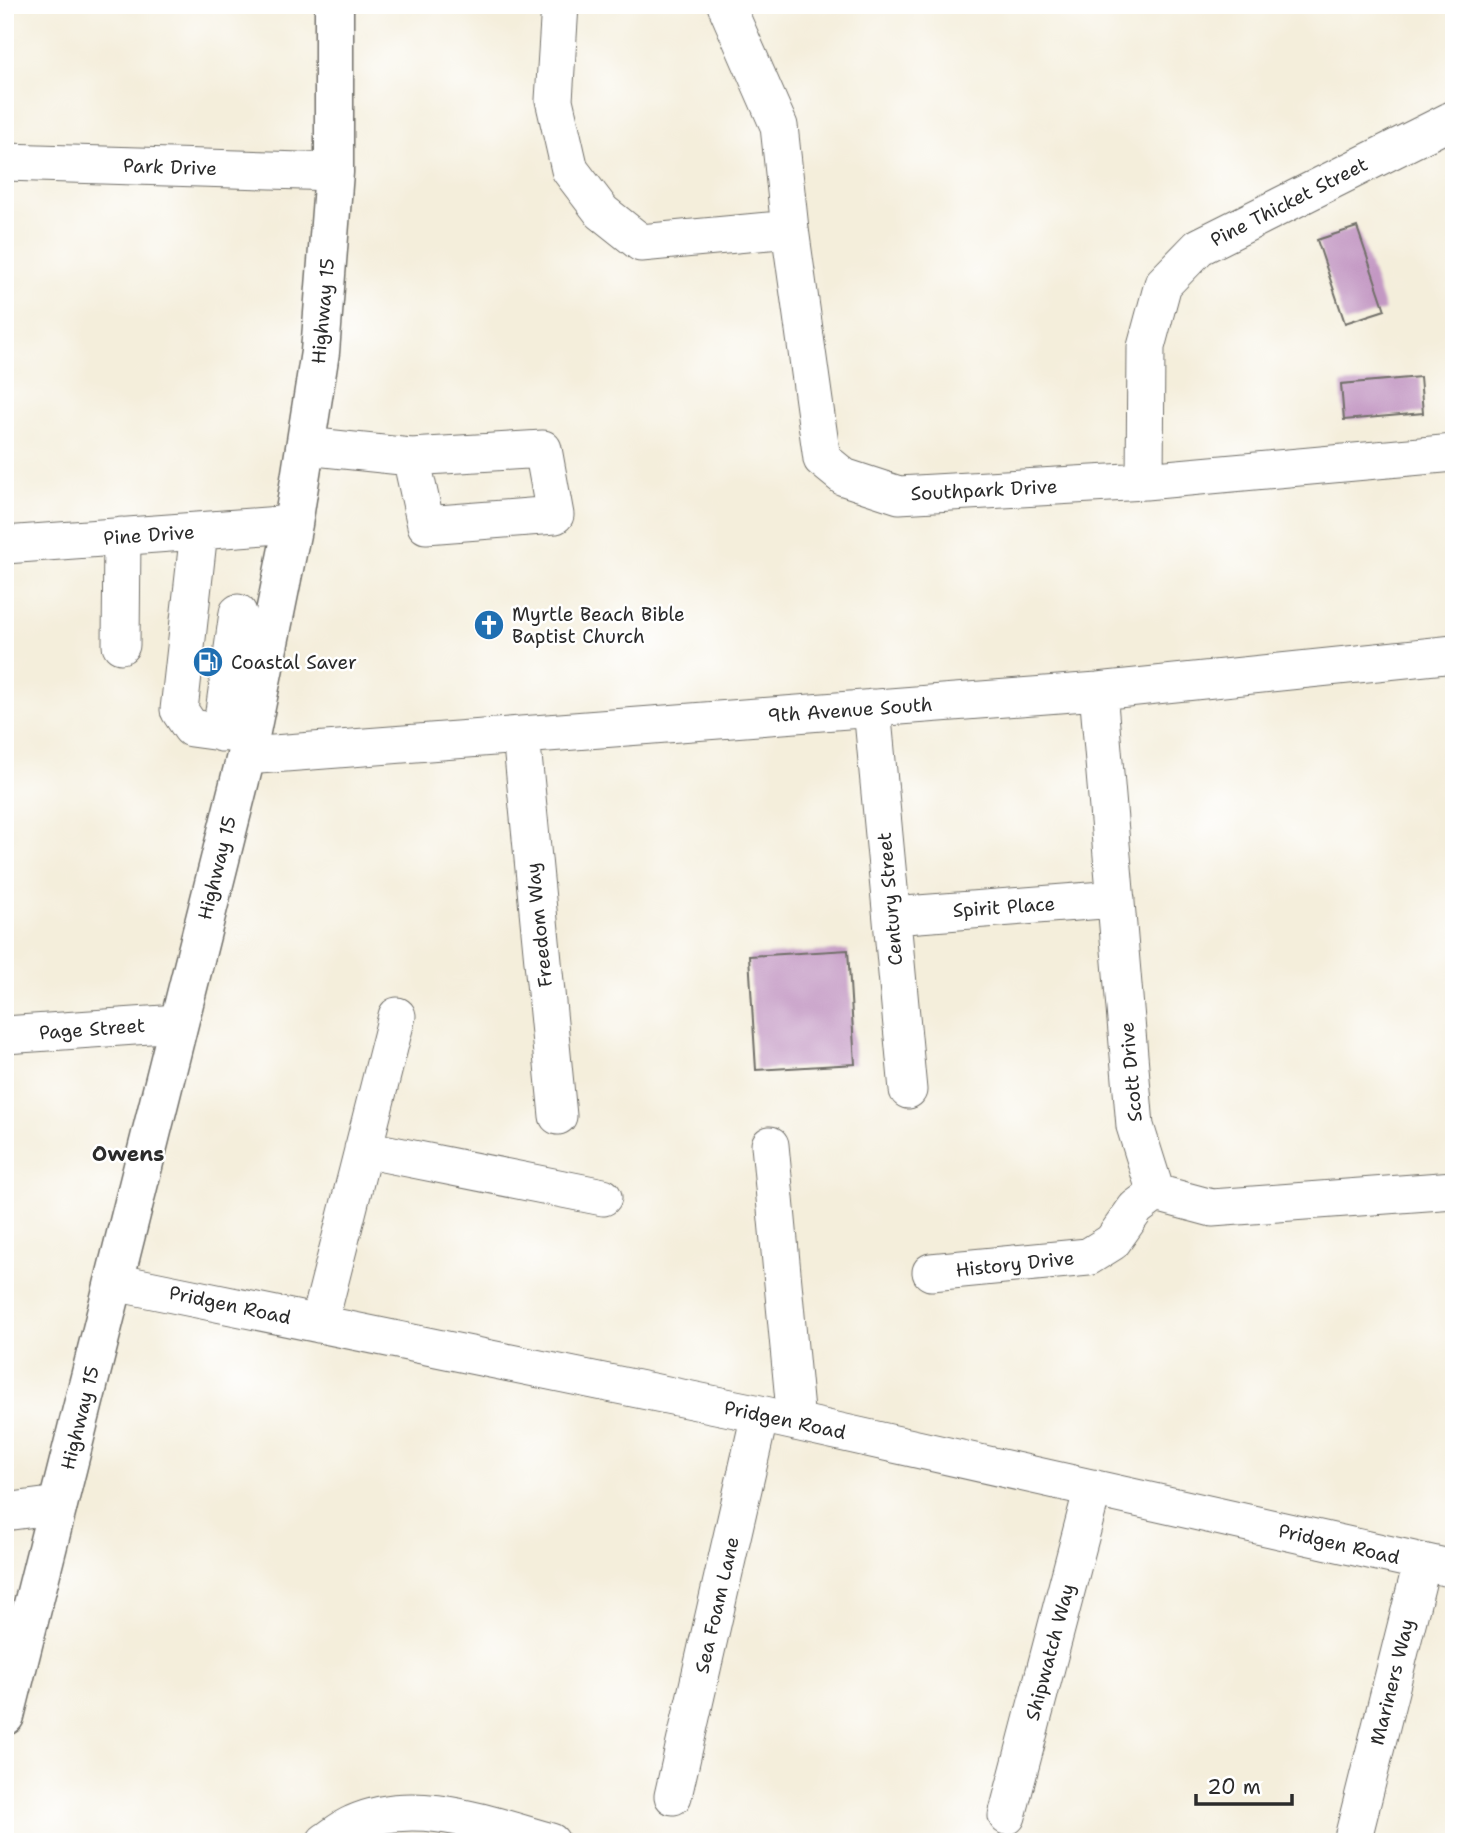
<svg xmlns="http://www.w3.org/2000/svg" width="1459" height="1847" viewBox="0 0 1459 1847" font-family="'Shantell Sans',sans-serif">
<style>
.building{fill:#c398c3}
.lines{fill:none;stroke-linecap:round;stroke-linejoin:round}
.minor-casing{stroke:#716f69;stroke-width:39}
.major-casing{stroke:#716f69;stroke-width:41}
.minor{stroke:#fff;stroke-width:37}
.major{stroke:#fff;stroke-width:38}
.labels{text-anchor:middle;dominant-baseline:central;stroke-width:5;stroke-linejoin:round;paint-order:stroke}
.street-label{font-size:19px;fill:#2b2b2b;stroke:#fff}
.poi-label{font-size:19px;fill:#2b2b2b;stroke:#fff;text-anchor:start}
.neighbourhood-label{font-size:21px;font-weight:bold;fill:#2b2b2b;stroke:#fff}
</style>
<rect width="100%" height="100%" fill="#fff"/>
<filter id="ink" filterUnits="userSpaceOnUse"><feTurbulence type="fractalNoise" baseFrequency=".0143" numOctaves="2"/><feDisplacementMap in="SourceGraphic" scale="14" xChannelSelector="R" yChannelSelector="G"/><feConvolveMatrix kernelMatrix="1 2 1 2 8 2 1 2 1" color-interpolation-filters="sRGB"/></filter>
<filter id="wash" filterUnits="userSpaceOnUse"><feTurbulence type="fractalNoise" baseFrequency=".00686" numOctaves="4" result="noise"/><feDisplacementMap in="SourceGraphic" scale="28" xChannelSelector="R" yChannelSelector="G"/><feGaussianBlur stdDeviation="1.57" result="paint"/><feColorMatrix in="noise" values="0 0 0 0 0 0 0 0 0 0 0 0 0 0 0 0 0 1.4 0 .05"/><feComposite in="paint" operator="in"/></filter>
<g filter="url(#wash)">
<rect width="100%" height="100%" fill="#f4eedb"/>
<g id="blocks">
<path class="building" d="M1357,227L1385,310L1345,323L1317,240Z
M1420,377L1423,413L1344,420L1341,384Z
M848,950L855,1064L756,1070L749,956Z"/>
</g>
</g>
<g filter="url(#ink)">
<use href="#blocks" fill-opacity="0" stroke="#716f69" stroke-width="2"/>
<g class="lines">
<g class="minor-casing">
<path id="minor" d="M560,5L554,100L570,170L602,212L641,243L790,229
M726,5L779,126L790,229L822,459L844,477L899,495L1145,481L1454,453
M5,162L334,172
M306,446L411,457L543,449L555,515L426,525L411,457
M1145,481L1146,347L1163,284L1199,247L1454,119
M199,531L179,710L191,728L250,736
M5,545L293,524
M121,645L122,536
M1098,691L1135,1126L1156,1193L1212,1208L1454,1190
M872,708L908,1090
M221,733L238,613
M521,735L558,1116
M246,756L1098,691L1454,654
M892,916L1116,899
M5,1035L178,1023
M770,1145L796,1422
M363,1149L603,1197
M931,1272L1088,1257L1112,1242L1136,1208L1156,1193
M114,1282L760,1414L1454,1569
M319,1324L397,1016
M5,1512L58,1505
M673,1796L760,1414
M1007,1816L1093,1488
M325,1842C334,1836 343,1828 353,1824C415,1795 489,1825 551,1842
M1352,1842L1422,1563"/>
</g>
<g class="major-casing">
<path id="major" d="M5,1716L246,756L293,524L320,352L334,172V5"/>
</g>
<use href="#minor" class="minor"/>
<use href="#major" class="major"/>
</g>
</g>
<defs>
<g id="church-disc" transform="scale(1.575)"><circle r="9.5" fill="#1f6fb2" stroke="#fff"/><path d="M-1.2-6h2.4v3.5h3.3v2.4h-3.3V6h-2.4V-.1h-3.3v-2.4h3.3Z" fill="#fff"/></g>
<g id="fuel-disc" transform="scale(1.575)"><circle r="9.5" fill="#1f6fb2" stroke="#fff"/><path d="M-5.5-6h7V0h2V4h1.3V-2.5L3-4.5l.8-.8L6-3V5H2.5V1h-1V6h-7ZM-4.2-4.7v3.2H.2V-4.7Z" fill="#fff"/></g>
</defs>
<g fill-rule="evenodd">
<use href="#church-disc" x="489" y="625"/>
<use href="#fuel-disc" x="208" y="662"/>
</g>
<g class="labels">
<g class="street-label">
<text transform="translate(170 167) rotate(2)">Park Drive</text>
<text transform="translate(1289 202) rotate(-27)">Pine Thicket Street</text>
<text transform="translate(323 311) rotate(-85)">Highway 15</text>
<text transform="translate(984 490) rotate(-3)">Southpark Drive</text>
<text transform="translate(149 535) rotate(-4)">Pine Drive</text>
<text transform="translate(850 710) rotate(-4)">9th Avenue South</text>
<text transform="translate(217 868) rotate(-76)">Highway 15</text>
<text transform="translate(890 899) rotate(-95)">Century Street</text>
<text transform="translate(1004 907) rotate(-4)">Spirit Place</text>
<text transform="translate(539 925) rotate(-96)">Freedom Way</text>
<text transform="translate(92 1029) rotate(-4)">Page Street</text>
<text transform="translate(1131 1072) rotate(-95)">Scott Drive</text>
<text transform="translate(1015 1264) rotate(-6)">History Drive</text>
<text transform="translate(230 1305) rotate(12)">Pridgen Road</text>
<text transform="translate(80 1418) rotate(-76)">Highway 15</text>
<text transform="translate(785 1420) rotate(12)">Pridgen Road</text>
<text transform="translate(1339 1544) rotate(13)">Pridgen Road</text>
<text transform="translate(717 1605) rotate(-77)">Sea Foam Lane</text>
<text transform="translate(1050 1652) rotate(-75)">Shipwatch Way</text>
<text transform="translate(1392 1682) rotate(-76)">Mariners Way</text>
</g>
<g class="poi-label">
<text x="512" y="614">Myrtle Beach Bible<tspan x="512" dy="22">Baptist Church</tspan></text>
<text x="231" y="662">Coastal Saver</text>
</g>
<g class="neighbourhood-label">
<text x="128" y="1154">Owens</text>
</g>
</g>
<rect width="1459" height="1847" fill="none" stroke="#fff" stroke-width="28"/>
<path d="M1196 1794v10h96v-10" fill="none" stroke="#2b2b2b" stroke-width="3.5"/>
<text x="1207" y="1794" font-size="21" fill="#2b2b2b" stroke="#ffffff" stroke-width="5" paint-order="stroke">20 m</text>
</svg>
